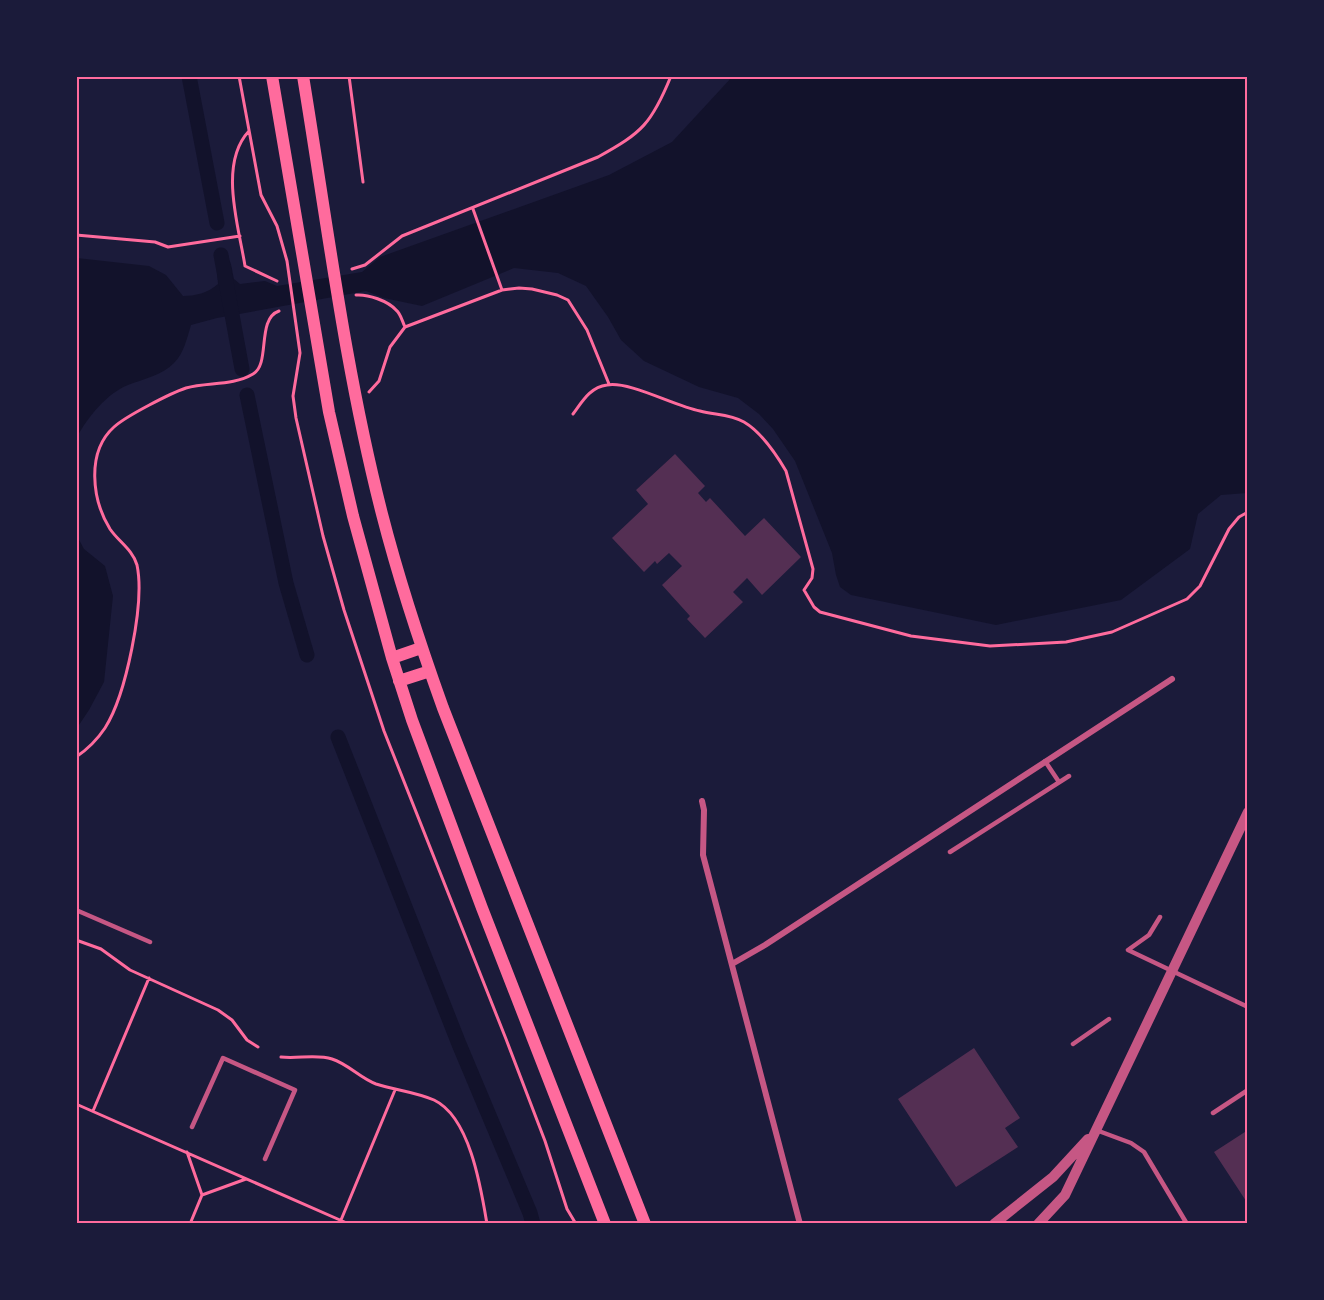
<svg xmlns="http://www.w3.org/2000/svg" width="1324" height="1300" viewBox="0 0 1324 1300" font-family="'Libre Baskerville',serif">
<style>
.water{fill:#12122b}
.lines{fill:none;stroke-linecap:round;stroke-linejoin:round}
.canal{stroke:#12122b;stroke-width:15}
.building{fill:#542f53}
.path{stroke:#ff6b9d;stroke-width:3}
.service{stroke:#c65784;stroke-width:4.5}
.minor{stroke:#c65784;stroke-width:6}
.tertiary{stroke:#c65784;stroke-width:10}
.secondary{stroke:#ff6b9d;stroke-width:12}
.neatline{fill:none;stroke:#ff6b9d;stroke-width:2}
</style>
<rect width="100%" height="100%" fill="#1b1b3a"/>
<path class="water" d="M732,77H1247V493L1221,495L1198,514L1190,549L1121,600L996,625L851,595L840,587L836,575L832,553L795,461L773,429L759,414L738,398L699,387L644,361L621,340L608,317L586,286L558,273L514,268L422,306L384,298L366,291L217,318L191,325C187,338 184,353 174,363C162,375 144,379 128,385C106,394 88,417 77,437V258L149,266L166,275L183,296C195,296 208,293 218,284L216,260L219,255L224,254C233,262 231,268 234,279L240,284L265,281L277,286L362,272L380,257L609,175L672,142Z
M76,534L84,549L105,566L113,596L104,682L89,710L77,728Z"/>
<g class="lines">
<path class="canal" d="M189,76L217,223
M221,255L242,369
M247,395L286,583L307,655
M338,737L459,1044L530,1213L533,1224"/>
</g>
<path class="building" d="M675,454L705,486L698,493L706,502L710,498L745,536L764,518L801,557L762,595L747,578L733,592L743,602L705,638L687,619L690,616L662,585L682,566L669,553L657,564L655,561L644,572L612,538L648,504L636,490Z
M974,1048L1020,1118L1005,1128L1018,1147L956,1187L898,1099Z
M1248,1130V1204L1214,1152Z"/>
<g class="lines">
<path class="path" d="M239,76L261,195L277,226L287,261L300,353L293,396L296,418L323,536L344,610L384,731L506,1039L545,1141L567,1209L576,1224
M349,76L363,182
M249,131C218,164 239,227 245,266L277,281
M473,209L502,290
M76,235L155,242L168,247L240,236
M352,269L365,265L402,236L598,157C642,133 652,123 671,76
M356,295C368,294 388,301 396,310C401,314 402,321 405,327
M369,392L379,381L390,347L405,327L502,290L519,288L532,289L557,295L568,300L587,330L609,384
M573,414C582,402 590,387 607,385C630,381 674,406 700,411C715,415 730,414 744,422C761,432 776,454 786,471L813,569L812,578L804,590L814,607L820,612L911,636L990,646L1066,642L1112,632L1187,599L1200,586L1229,529L1239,517L1248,512
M76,757C88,749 97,740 105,728C126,695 145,603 137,565C133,550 118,541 110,529C92,500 86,452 114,427C126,416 171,393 186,388C208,382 233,386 253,374C271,364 256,319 279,311
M76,940L101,949L130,970L218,1010L232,1020L247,1040L258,1047
M281,1057C297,1059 317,1054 332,1059C348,1064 360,1078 376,1084C395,1090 416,1092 434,1100C470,1117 481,1188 487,1224
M76,1104L349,1224
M93,1111L149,978
M187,1152L202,1195L246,1179
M341,1220L395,1090
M190,1224L202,1195"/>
<path class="service" d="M1045,761L1059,782
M950,852L1069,776
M76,910L150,942
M1160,917L1149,935L1128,950L1248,1007
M1073,1044L1109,1019
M1213,1113L1248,1090
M192,1127L223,1058L295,1090L265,1159
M1096,1130L1131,1143L1144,1152L1187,1224"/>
<path class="minor" d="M702,801L704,810L703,855L800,1224
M732,964L765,945L1172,679"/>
<path class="tertiary" d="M994,1224L1053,1177L1088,1139
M1038,1224L1065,1195L1248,812"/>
<path class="secondary" d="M272,76L329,412L353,516L392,658L412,720L482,908L605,1224
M303,76C327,222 345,370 382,514C399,580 420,644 443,708L645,1224
M392,658L421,648
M399,681L430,671"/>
</g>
<rect width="1324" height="1300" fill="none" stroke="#1b1b3a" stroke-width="156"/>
<rect x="78" y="78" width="1168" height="1144" class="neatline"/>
</svg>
